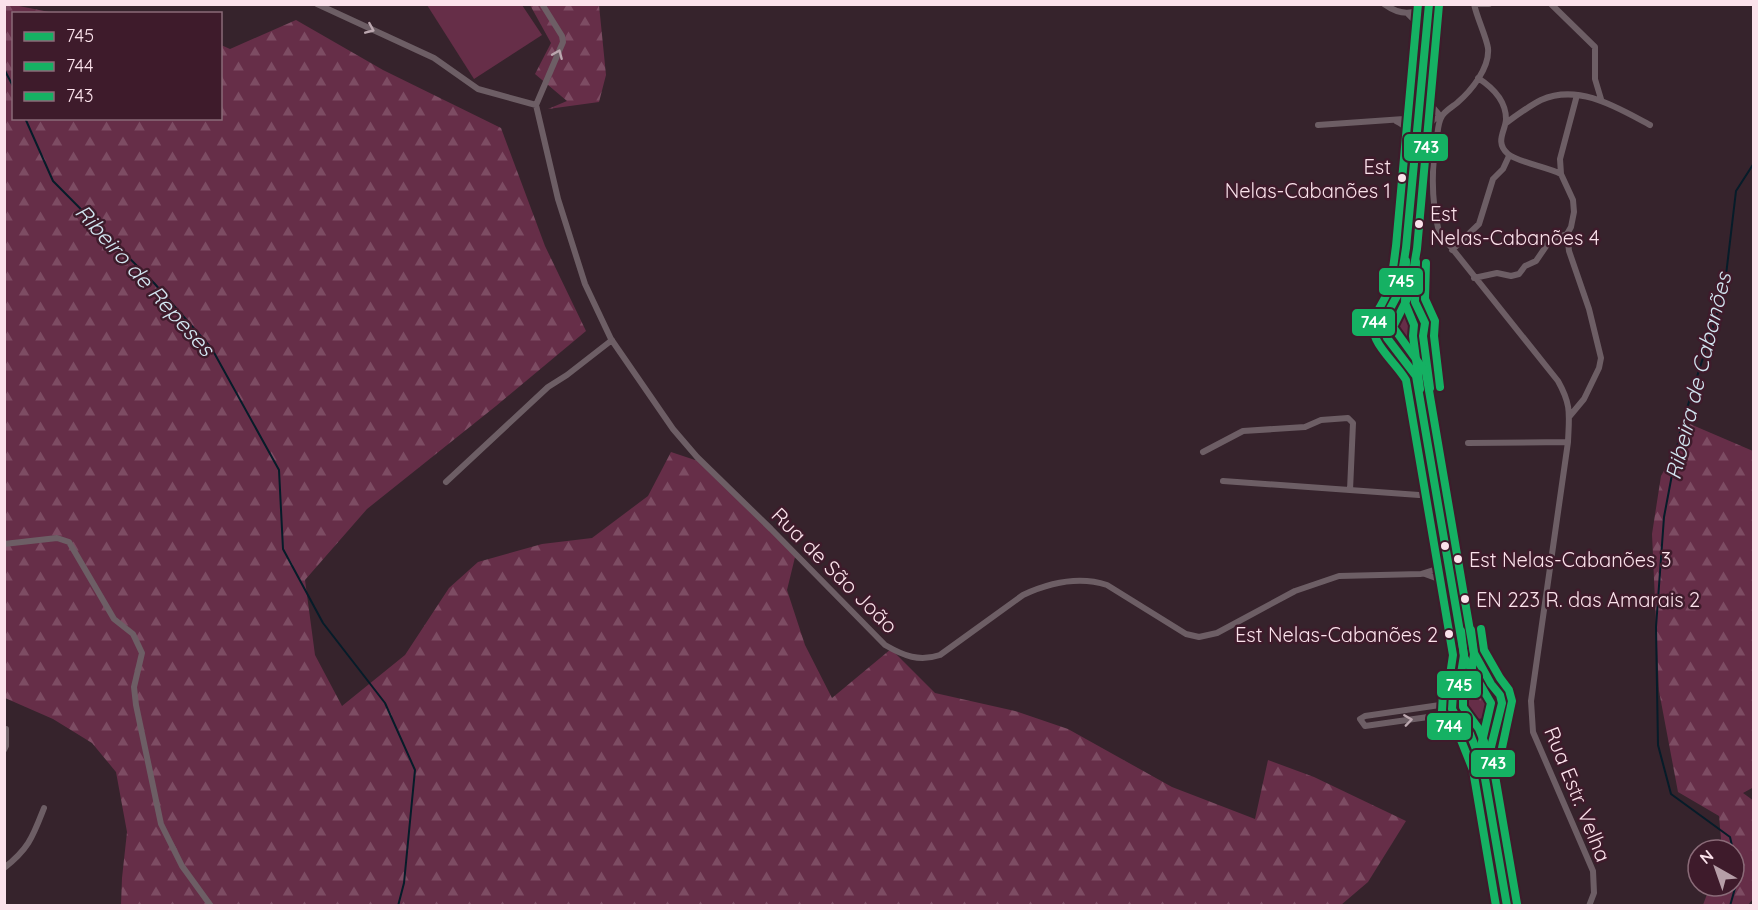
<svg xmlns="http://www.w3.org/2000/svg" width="1758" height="910" viewBox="0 0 1758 910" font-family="Quicksand,sans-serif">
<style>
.grass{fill:url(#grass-tufts)}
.forest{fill:url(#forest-firs)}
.pitch{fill:#662e48}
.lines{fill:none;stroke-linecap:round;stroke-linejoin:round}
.stream{stroke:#061c29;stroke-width:2}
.minor{stroke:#6d5e65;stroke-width:6}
.primary{stroke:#695b5c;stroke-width:9}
.bus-1-casing{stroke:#3e1b2b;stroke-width:12}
.bus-2-casing{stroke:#3e1b2b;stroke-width:12}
.bus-3-casing{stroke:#3e1b2b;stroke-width:12}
.bus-1{stroke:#15b163;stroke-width:8}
.bus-2{stroke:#15b163;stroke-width:8}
.bus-3{stroke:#15b163;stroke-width:8}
.oneway{stroke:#bba7af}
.bus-dot{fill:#fbe2eb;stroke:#3e1b2b;stroke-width:2}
.labels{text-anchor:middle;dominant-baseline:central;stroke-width:5;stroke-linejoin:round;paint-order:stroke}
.bus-label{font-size:20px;fill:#fbe2eb;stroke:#3e1b2b;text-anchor:start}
.street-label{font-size:21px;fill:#fbe2eb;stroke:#3e1b2b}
.water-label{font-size:22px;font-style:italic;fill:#d2e6f1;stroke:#3e1b2b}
.line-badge{stroke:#3e1b2b;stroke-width:2}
.badge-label{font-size:16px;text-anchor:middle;font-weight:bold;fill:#fff}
</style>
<defs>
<pattern id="grass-tufts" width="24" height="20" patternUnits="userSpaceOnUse" patternTransform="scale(1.5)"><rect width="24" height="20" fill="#662e48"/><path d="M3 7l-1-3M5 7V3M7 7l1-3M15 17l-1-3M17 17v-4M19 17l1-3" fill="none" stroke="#7d4c63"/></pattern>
<pattern id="forest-firs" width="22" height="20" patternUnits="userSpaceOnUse" patternTransform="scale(1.5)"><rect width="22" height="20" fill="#662e48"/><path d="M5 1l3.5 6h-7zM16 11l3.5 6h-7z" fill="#7d4c63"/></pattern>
</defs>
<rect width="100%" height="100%" fill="#36232c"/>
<path class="grass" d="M1393 326a11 11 0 1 1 22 0a11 11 0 1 1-22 0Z
M1463 705a14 14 0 1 1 28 0a14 14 0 1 1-28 0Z"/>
<path class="forest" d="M4,5H14L54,13L14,14V118H220L221,45L230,49L296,20L383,70L501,128L545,246L586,331L496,406L367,509L305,580L315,655L342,706L405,655L449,588L478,562L542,544L592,538L648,496L671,452L701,462L796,553L787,590L805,645L832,698L891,649L935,693L1015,711L1068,729L1172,787L1255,819L1268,760L1314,777L1406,821L1368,882L1341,905H121L122,878L127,832L116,772L92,743L53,719L5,698Z
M530,5H599L606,75L599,102L548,109L567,101L535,74L551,43Z
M1690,424L1753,451L1754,787L1743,793L1754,801L1753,899L1748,905H1703L1710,886H1734V850H1722L1719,816L1678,792L1659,691L1652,534L1661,476Z"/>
<path class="pitch" d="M427,5H522L542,35L474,79Z"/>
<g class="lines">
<path class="stream" d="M4,69L14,88
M25,118L53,181L154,283L212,349L279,470L283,549L323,623L385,703L415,770L404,883L398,906
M1733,850L1730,837L1671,794L1658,745L1656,627L1664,517L1681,427L1724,292L1736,191L1754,163
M1730,906L1739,874L1734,854"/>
<path class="minor" d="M317,4L434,58L478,89L536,105
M542,4L562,36L563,42L536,105L558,199L585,284L611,339L673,429L697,457L771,529L885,645C904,656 919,662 940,655L1023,595C1049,583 1079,576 1107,585L1186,634L1199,637L1217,633L1295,591L1339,576L1421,574L1440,568L1447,558
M1384,4C1398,14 1413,17 1426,4
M1474,4C1477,18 1486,36 1488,48C1490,68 1471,91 1457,103C1452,107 1443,112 1441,118C1438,124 1438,131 1437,136C1431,169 1431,200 1439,232L1558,381C1572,406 1569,415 1568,442L1531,701L1533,732L1593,871L1594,893L1589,906
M1477,4H1489
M1551,4L1595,47V79L1601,99
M1408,14L1418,24V41L1423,52
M1478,78C1492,87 1506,101 1506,119C1506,130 1494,142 1508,154C1517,162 1548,167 1561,174
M1396,121C1410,128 1405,129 1408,142C1409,147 1412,153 1414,157
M1506,123C1517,115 1529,106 1541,100C1579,83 1618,108 1650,125
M1318,125L1404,119L1419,108
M1429,125L1434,119L1441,117L1430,104
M1567,234L1569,251L1589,309L1601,358L1599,368L1584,399L1569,417
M1452,250L1479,224L1493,179L1503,169L1509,156
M1474,278L1497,273L1511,276L1519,274L1525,266L1536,261L1551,239L1567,234L1571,227L1574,212L1573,200L1561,174L1560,159L1577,95
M1468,443L1568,442
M1203,452L1243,431L1305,427L1321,420L1348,418L1353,423L1350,490
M1223,481L1419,495L1436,494
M446,482L548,387L567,375L612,340
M4,544L57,538L69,542L114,619L133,634L142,653L134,687L136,705L161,824L182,866L211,906
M1425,574L1444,581L1449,599L1455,606
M1453,694L1440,705L1365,716L1360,719L1365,726L1442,715L1459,722
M4,750L6,746V729
M4,868C29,849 33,836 44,808"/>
<path class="primary" d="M1383 327a21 21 0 1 1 42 0a21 21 0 1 1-42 0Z
M1391,309L1401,285L1402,276L1411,199L1429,4
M1418,311L1414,288L1439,4
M1423,336L1427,375L1474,653L1491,684
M1394,346L1412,368L1420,396L1464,655L1459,686
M1452 705a25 25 0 1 1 50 0a25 25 0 1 1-50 0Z
M1498,717L1491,747L1493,764L1517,906
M1465,727L1475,745L1483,767L1507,906"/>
<g class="bus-1-casing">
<path id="bus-1" d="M1429,4L1406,248L1399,292L1384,320L1383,328L1387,338L1416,376L1464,655L1459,686L1453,694L1452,709L1459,722L1470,734L1483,767L1507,906
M1416,262L1415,302L1425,323L1423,336L1430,388
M1471,630L1474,653L1491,684L1500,695L1502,703L1491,747L1494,774"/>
</g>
<g class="bus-2-casing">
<path id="bus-2" d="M1418,4L1396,246C1394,260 1393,274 1389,288C1384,306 1366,319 1376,339C1383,354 1397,365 1406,380L1453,655L1449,682L1443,692L1442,711L1450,728L1461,740L1473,770L1496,906
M1406,261L1405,303L1414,325L1413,336L1420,389
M1461,631L1464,657L1491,703L1481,746L1484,775"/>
</g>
<g class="bus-3-casing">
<path id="bus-3" d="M1439,5L1417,249L1409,295L1393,327L1426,373L1474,654L1469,689L1463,698V707L1479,729L1493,764L1517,904
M1426,263L1425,299L1435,321L1434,336L1440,387
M1481,629L1484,650L1500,678L1509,690L1512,701L1502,748L1504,773"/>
</g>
<use href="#bus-1" class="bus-1"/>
<use href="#bus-2" class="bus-2"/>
<use href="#bus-3" class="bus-3"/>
</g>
<defs><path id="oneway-chevron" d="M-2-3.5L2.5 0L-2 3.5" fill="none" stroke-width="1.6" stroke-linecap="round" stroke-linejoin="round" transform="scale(1.5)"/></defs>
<g class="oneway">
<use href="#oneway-chevron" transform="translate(370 29) rotate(23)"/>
<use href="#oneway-chevron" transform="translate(558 54) rotate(-67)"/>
<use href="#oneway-chevron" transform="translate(1408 720) rotate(-8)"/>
</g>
<g class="bus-dot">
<circle cx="1402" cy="178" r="5"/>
<circle cx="1419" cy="224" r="5"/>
<circle cx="1445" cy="546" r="5"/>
<circle cx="1458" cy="559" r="5"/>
<circle cx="1465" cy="599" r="5"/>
<circle cx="1449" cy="634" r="5"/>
</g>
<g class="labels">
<g class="bus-label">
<text x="1391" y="166" text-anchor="end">Est<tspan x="1391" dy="24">Nelas-Cabanões 1</tspan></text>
<text x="1430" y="213">Est<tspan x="1430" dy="24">Nelas-Cabanões 4</tspan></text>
<text x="1469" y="559">Est Nelas-Cabanões 3</text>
<text x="1476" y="599">EN 223 R. das Amarais 2</text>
<text x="1438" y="634" text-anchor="end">Est Nelas-Cabanões 2</text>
</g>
<g class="street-label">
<text transform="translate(835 570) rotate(45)">Rua de São João</text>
<text transform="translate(1578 794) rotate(68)">Rua Estr. Velha</text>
</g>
<g class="water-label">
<text transform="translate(145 280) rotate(48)">Ribeiro de Repeses</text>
<text transform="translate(1698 376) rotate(-76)">Ribeira de Cabanões</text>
</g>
</g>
<g class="line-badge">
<rect x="1403" y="133" width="46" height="29" rx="6" fill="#15b163"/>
<rect x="1378" y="267" width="46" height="29" rx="6" fill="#15b163"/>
<rect x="1351" y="308" width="45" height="29" rx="6" fill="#15b163"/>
<rect x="1436" y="670" width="46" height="29" rx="6" fill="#15b163"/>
<rect x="1426" y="712" width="46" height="29" rx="6" fill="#15b163"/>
<rect x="1470" y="749" width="46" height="29" rx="6" fill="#15b163"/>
</g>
<g class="badge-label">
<text x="1426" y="153">743</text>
<text x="1401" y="287">745</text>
<text x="1374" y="328">744</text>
<text x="1459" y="691">745</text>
<text x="1449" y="732">744</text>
<text x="1493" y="769">743</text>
</g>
<rect width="1758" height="910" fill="none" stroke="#fbe2eb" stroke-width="12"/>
<rect x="12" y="12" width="210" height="108" fill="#3e1b2b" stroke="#8a6b78" stroke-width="1.5"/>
<rect x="24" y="32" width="30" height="9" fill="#15b163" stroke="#8a6b78" stroke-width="1.5"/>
<text x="66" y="42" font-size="18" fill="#fbe2eb">745</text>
<rect x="24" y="62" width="30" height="9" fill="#15b163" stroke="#8a6b78" stroke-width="1.5"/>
<text x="66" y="72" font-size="18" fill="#fbe2eb">744</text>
<rect x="24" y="92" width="30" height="9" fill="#15b163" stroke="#8a6b78" stroke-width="1.5"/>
<text x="66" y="102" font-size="18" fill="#fbe2eb">743</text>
<g transform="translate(1716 868) rotate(320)"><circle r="28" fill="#3e1b2b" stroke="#8a6b78" stroke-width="1.5"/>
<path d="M0-4.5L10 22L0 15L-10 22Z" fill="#b69fa8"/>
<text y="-9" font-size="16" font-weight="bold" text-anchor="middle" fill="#fbe2eb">N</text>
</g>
</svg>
